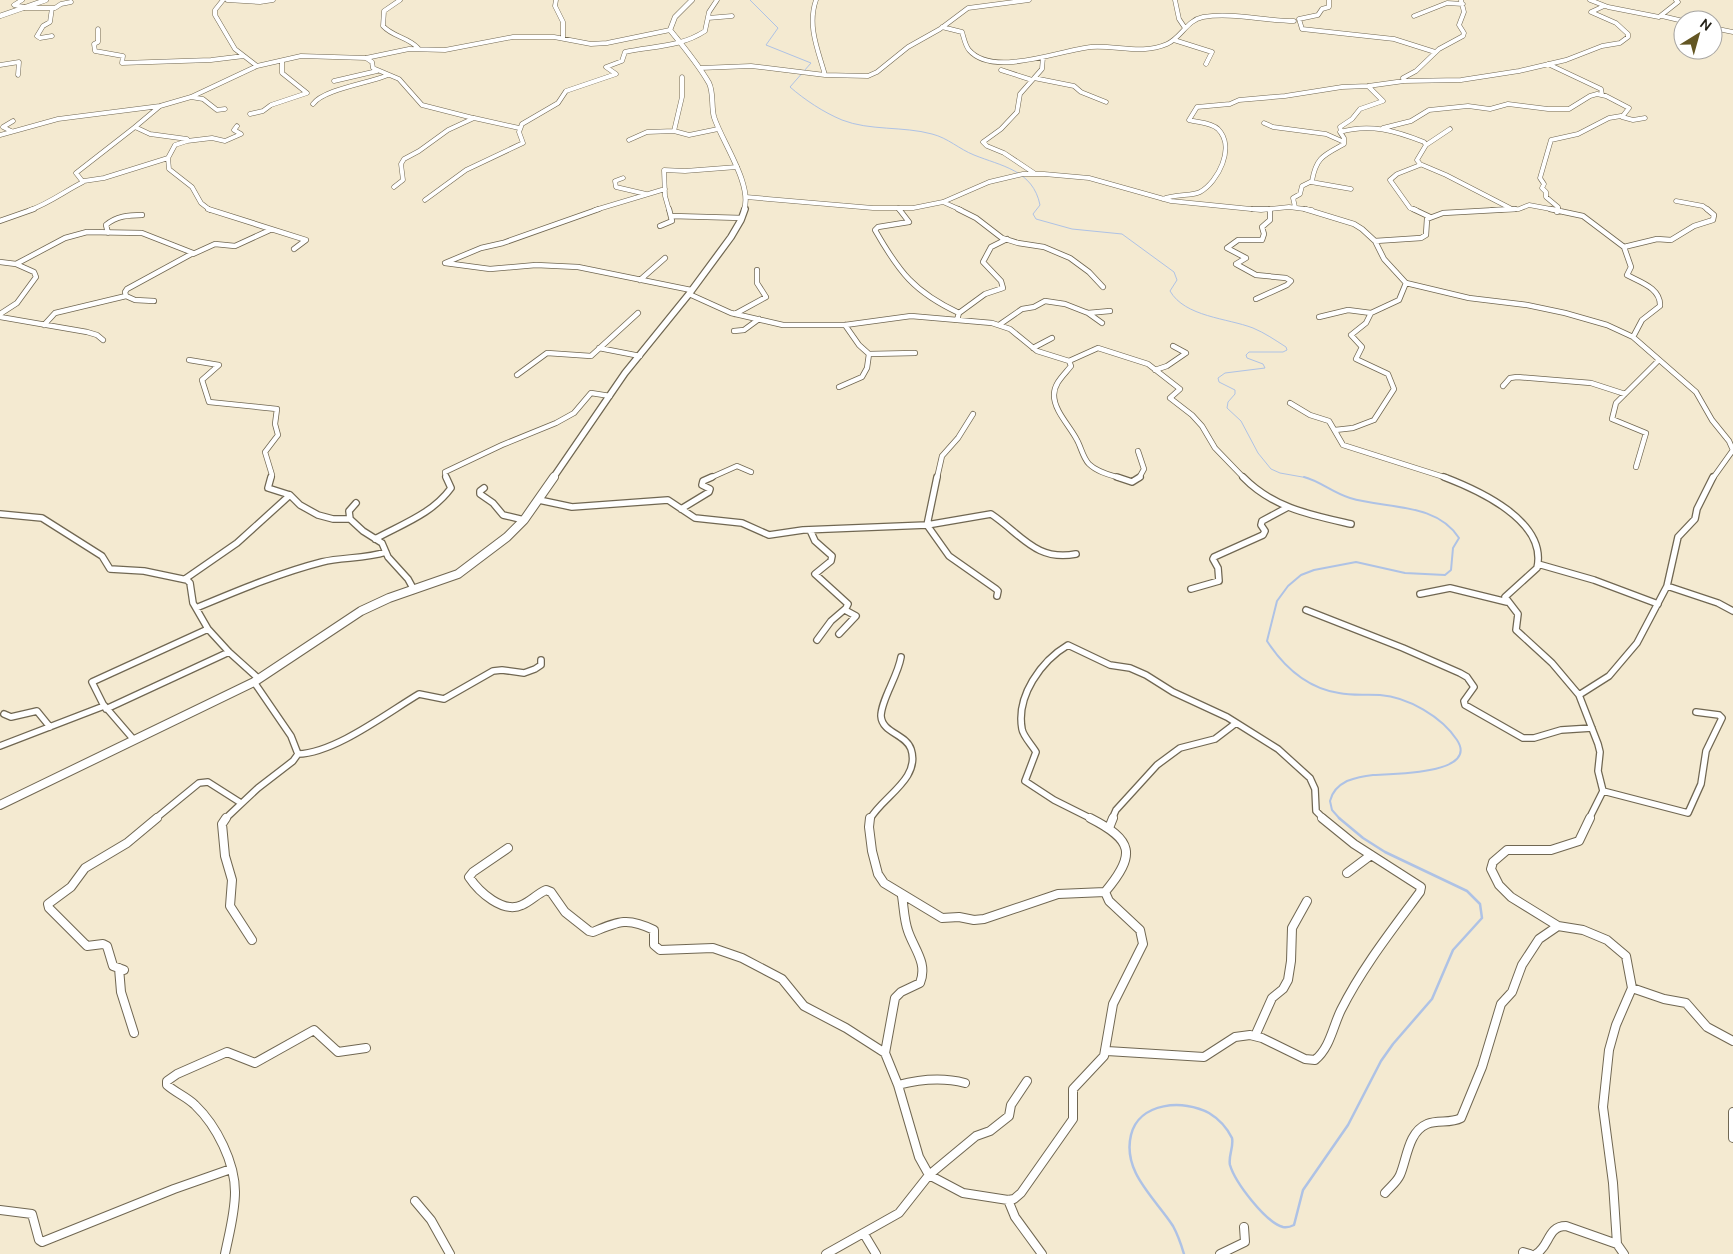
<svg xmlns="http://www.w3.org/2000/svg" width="1733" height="1254" viewBox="0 0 1733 1254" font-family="Ubuntu,sans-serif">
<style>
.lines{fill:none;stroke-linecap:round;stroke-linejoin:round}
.stream-far2{stroke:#aec2e5;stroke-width:1}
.stream-far1{stroke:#aec2e5;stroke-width:2}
.stream{stroke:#aec2e5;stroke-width:2.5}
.street-far3-casing{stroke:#706752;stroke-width:5}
.street-far2-casing{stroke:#706752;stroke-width:6}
.street-far1-casing{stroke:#706752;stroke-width:8}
.street-casing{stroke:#706752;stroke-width:10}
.secondary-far2-casing{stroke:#706752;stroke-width:5.5}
.secondary-far1-casing{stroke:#706752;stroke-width:8}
.secondary-casing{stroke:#706752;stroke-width:10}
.street-far3{stroke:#fff;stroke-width:4}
.street-far2{stroke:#fff;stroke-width:4.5}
.street-far1{stroke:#fff;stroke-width:5.5}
.street{stroke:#fff;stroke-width:8}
.secondary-far2{stroke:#fff;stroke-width:4.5}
.secondary-far1{stroke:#fff;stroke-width:5.5}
.secondary{stroke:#fff;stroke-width:8}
</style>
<rect width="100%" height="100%" fill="#f4ead1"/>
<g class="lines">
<path class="stream-far2" d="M750,0L778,28L766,45L811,63L790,87C805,100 823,112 842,120C870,131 903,126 932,134C948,138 959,149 974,155C1001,166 1033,170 1040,205L1033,214L1036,219L1072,229L1122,234L1174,272L1177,280L1170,291C1185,317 1227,318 1253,328C1265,333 1275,340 1286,347L1287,350L1283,352H1249L1246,355L1247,358L1263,364L1265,368L1225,373L1218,378L1219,382L1235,390V394L1228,402L1227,408L1241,421L1258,453L1271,469L1280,473L1308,478"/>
<path class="stream-far1" d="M1304,477C1320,481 1333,493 1350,498C1386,509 1436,502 1459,538L1453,548L1451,570L1445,575L1405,573L1356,562L1314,570L1301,575L1288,586L1277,601L1267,641C1284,667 1307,688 1339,693C1353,696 1366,694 1380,695C1408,697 1442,717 1457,740C1480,775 1388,774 1373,775C1364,776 1355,778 1347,781C1339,785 1332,792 1330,801L1332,810L1340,819"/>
<path class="stream" d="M1184,1254C1181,1244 1178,1235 1173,1226C1155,1198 1122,1172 1131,1135C1139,1102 1184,1099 1209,1113C1219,1119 1227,1128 1232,1138C1234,1147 1228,1156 1230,1165C1235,1182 1265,1222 1283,1227C1287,1228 1290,1227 1294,1225L1303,1190L1348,1125L1381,1061L1393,1044L1432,999L1453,950L1482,918L1480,904L1467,891L1385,852L1363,838L1339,818"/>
<g class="street-far3-casing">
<path id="street-far3" d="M22,0L14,5L24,7
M223,0L215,10V15L235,49L257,66
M227,0L260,2L273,0
M400,0L384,11L383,26C393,37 408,37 418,48
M556,0L555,6L563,22V38
M816,0C807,26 818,50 825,75
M1175,0L1179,19L1185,28
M1329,0V7L1322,9L1318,15L1299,19L1302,29L1394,39L1435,52
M1590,0L1608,7L1659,17L1678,2L1676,0
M23,8H55L61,4L71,2
M52,8L50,22L43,26L37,36L40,38L52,36
M1414,16L1447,3L1463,4
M1662,16L1683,21
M708,18L732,16
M942,27L962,32C964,38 965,45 969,50C993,78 1060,50 1091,47C1117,45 1142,55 1167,44C1181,38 1187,20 1203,17C1232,12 1264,21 1294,21
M1713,28L1733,32
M98,29V42L94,44L95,51L123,56L122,63L211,60L244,56
M1174,40L1212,52L1206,64
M366,58L372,62L373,68L399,79L422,105L473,118
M1548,64L1601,89L1602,95
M0,65L19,62L18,75
M700,68L751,66L825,75L868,76L877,72L908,47L940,29L968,8L1029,0
M1001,70L1032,80
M682,77V97L674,131L689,135L718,129
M1034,78L1074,86L1081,92L1106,102
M334,81L377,71
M1404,81L1403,78L1416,71L1439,49L1463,36L1464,33L1459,25L1464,12L1461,0
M191,97L203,99L217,110L225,109
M313,104C324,89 370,83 388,75
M160,106L135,127L150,134L187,139V141L175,145L168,158L169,169L192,187L201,203L210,210
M250,114L263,111L271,105L307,93L282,73V61
M1264,123L1273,127L1326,134L1344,142
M1383,128L1411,121L1429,110L1468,106L1490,109L1508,104L1548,109H1569L1590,96L1597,94L1606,96L1629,108L1622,117L1633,120L1645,118
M11,131L3,127L13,121
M1341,131L1340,127L1352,119L1360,109L1383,101L1368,86
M0,135L58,119L160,106L191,97L257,66L301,56L366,58L409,49L445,50L513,37H554L591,44L607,43L670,30
M629,140L647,132L674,131
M187,141L212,138L225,141L241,134L234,130L237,126
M1426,145L1450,129
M1034,173L1004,153L987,146L983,142L1001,129L1017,112L1020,94L1042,69L1043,57
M623,178L615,181L616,187L646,194
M84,181L104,178L168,158
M1311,182L1351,189
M394,187L403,180L401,164L404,159L419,151L448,130L474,118L519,128
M746,197L873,208H913L943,202L989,182L1023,174H1044L1089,178L1171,201L1261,210L1289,207L1312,210
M1163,199C1175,194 1193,196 1200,192C1218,182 1236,147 1218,129C1210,122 1199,123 1189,120L1197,107L1230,104L1239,100L1285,96L1342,87L1368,86L1404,81L1461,80L1519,71L1566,60L1602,46L1620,43L1628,37V34L1616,23L1591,12L1604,6
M425,200L466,170L523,143L519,132L522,124L558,103L566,91L616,74L606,67L622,61L625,52C653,46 681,47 705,31L709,12L717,0
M1676,201L1703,206L1708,210
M943,202L961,210
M1295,207L1293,198L1300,194L1302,186L1312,181C1316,157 1324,155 1344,144V138L1340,132C1370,123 1396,131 1424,142L1426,145L1417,160L1420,164L1446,175L1510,208
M898,208L900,210
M30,210C48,204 65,191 83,182L76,173L135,127
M595,210L665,189
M669,210L665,196L664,170L685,171L737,167
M1416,210L1410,208L1390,180L1397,174L1420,165
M1491,210L1519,209L1529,205L1556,210
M1557,210L1558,207L1546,197V192L1542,188L1544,184L1540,178L1551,140L1578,134L1609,118L1621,116"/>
</g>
<g class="street-far2-casing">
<path id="street-far2" d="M208,209L306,240L294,249
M599,209L503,243L481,248L445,263L490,269L536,265L578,267L691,290
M899,209L909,222L878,227L875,230C899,272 914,292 959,313L957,320
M958,209L976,218L1002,238L1018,243L1044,247L1070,258L1089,272L1103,287
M1253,209H1268
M1305,209L1354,224L1362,229L1375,241L1384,259L1406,283L1469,298L1527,305L1565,313L1607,325L1633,337L1696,392L1712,420L1729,441L1733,450
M1413,209L1430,217
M1550,209L1583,216L1624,247L1631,267L1627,275C1640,282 1661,288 1660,306L1642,320L1633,337
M1557,212L1558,209
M672,216L742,218
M0,221L34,209
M660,226L672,221L669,209
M108,233L106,225C116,216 129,215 142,215
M1375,241L1421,238L1426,235L1427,219L1443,213L1515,209
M1624,247L1657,239L1671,240L1694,226L1713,220L1714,215L1707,209
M193,254L215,244L235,246L270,230
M0,262L16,264
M640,280L665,258
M689,294L731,313L783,325H845L911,316L992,323L1010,329L1037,351L1069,361L1071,366C1064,375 1054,383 1054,395C1054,411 1070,426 1077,440C1081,447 1083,458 1089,464C1097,472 1110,475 1120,478
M1256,299L1287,285L1291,281L1286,278L1256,275L1236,264L1246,258L1227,248L1238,240H1262L1264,234L1262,227L1270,220V210
M959,313L985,294L1003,288L1001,281L983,262L991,247L1007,239
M1088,313L1102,323
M0,314L17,303L36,277L34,272L16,264L65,238L87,232L142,233L193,253L127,289L125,292L126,296L135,300L154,301
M735,314L766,297L757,283V270
M0,317L87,332L97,335L103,340
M1319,317L1348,310L1371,313
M44,325L55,313L126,296
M999,325L1022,309L1034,307L1045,301L1065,304L1088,313L1110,311
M734,331L744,330L759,319
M599,348L640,356
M1033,348L1052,338
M869,354L915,353
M189,360L219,365L202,380L209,402L277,409L275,424L278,435L265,452L272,475L271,478
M1069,361L1098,348L1148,364L1180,389L1170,398L1192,415L1202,426L1215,448L1244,478
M1155,370L1167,366L1186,353L1173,346
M517,375L547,353L591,356L638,313
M1503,386L1510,378L1517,377L1591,383L1625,394
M839,387L862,377L867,368L869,354L859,345L845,325
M1290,403L1310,415L1329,421L1343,445L1447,478
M1335,430L1353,428L1374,420L1394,389L1388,374L1356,359L1362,347L1351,335L1366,323L1371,313L1399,300L1406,283
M1138,451L1144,469L1139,478
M1636,467L1646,433L1612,419L1616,403L1659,360
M446,478L445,472L502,445L556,423L574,413L591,393L610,396
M710,478L737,466L751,472
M937,478L942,456L958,438L973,414
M1713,478L1733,450"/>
</g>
<g class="street-far1-casing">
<path id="street-far1" d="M271,477L268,488L290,495L300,505L318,515L333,519H350L363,531L382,543L388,557L408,579L414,590
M937,477L927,525L949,556L996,589L998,591L997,596
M1117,477L1132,482L1140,477
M1243,477C1273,508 1311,515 1351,524
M1444,477C1478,490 1548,521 1537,568L1505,597L1518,614L1516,630L1552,663L1579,695L1598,744L1600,752L1598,771L1603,791L1589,819
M484,488L480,491V494L493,503L503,515L524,520
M539,500L572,507L668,500L695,518L742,523L769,535L803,530L927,525L991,514C1021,534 1036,562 1076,554
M681,509L709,492L710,489L702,485L703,481L712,477
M0,514L42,518L102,556L110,569L144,571L187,580L190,583L193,603L208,629L229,652L259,679
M350,519L349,511L356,503
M810,530L815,541L832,556L831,561L815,574L848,604L845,610L856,616L839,634
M375,539C402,524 432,514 451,488L446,477
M1538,564L1594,580L1658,604
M185,579L237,543L290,495
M1667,586L1718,603L1733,611
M1191,589L1219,581L1218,568L1213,559L1214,557L1263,535L1265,531L1261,525L1262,521L1288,507
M1420,594L1450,588L1507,602
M196,608C237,591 279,573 322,562C343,557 365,559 386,552
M1306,610L1403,648L1460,673L1467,677L1474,687L1464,701L1465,705L1523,738H1534L1561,730L1592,728
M817,640L831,621L845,609
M1579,695L1609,676L1637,643L1667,586L1678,537L1695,519L1697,509L1713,477
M106,709L229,652
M4,714L11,717L37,711L50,727
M134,740L103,704L92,682L208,629
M0,746L104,706
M298,754C335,753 387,713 419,694L444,699L493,671L502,670L524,673L535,669L541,665V660
M1603,791L1688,813L1701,784L1706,751L1722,718L1719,715L1696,712
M155,819L199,783L208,782L241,803
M225,819L258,788L293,761L298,754L291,736L254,682
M870,819C882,797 921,779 911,749C906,734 882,733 881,716C881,700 898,676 901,657
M1092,819L1054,800L1025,781L1036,752C1032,745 1023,736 1022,729C1016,696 1041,661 1068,645L1110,665L1130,668L1146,675L1173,692L1227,717L1278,749L1310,778L1315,789L1316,811L1324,819
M1112,819L1116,810L1157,765L1180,748L1215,739L1236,723"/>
</g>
<g class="street-casing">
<path id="street" d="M226,818L222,824L225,856L232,880L230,906L252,940
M870,818L869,827L872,851L878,874L884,883L942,918L959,917L974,920L984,919L1058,894L1105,892
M1590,818L1579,841L1551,850H1507L1493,862L1491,869L1499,885L1511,897L1558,926L1583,930L1607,940L1626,956L1632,988L1616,1025L1609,1050L1603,1107L1613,1183L1617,1244L1624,1254
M1109,828L1113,818
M508,848L473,872L469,877C479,892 503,914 522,905C531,901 537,894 546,890L551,892L565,912L589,931L593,932C619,921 628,917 654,930V945L660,950L713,948L742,958L782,979L804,1006L846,1028L885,1053
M1347,873L1371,855
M902,896C904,908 904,920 908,931C914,949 928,963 920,983L901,992L895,998L885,1053L898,1085L919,1157L929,1175L976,1136L990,1131L1009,1116L1011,1105L1027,1081
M119,968L121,992L134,1033
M124,970L113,966L107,946L103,944L87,946L49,908L48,904L71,887L85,868L127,843L157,818
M1632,988L1664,999L1686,1003L1707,1027L1733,1041
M1255,1036L1272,998L1283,989L1288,980L1291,961L1292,928L1307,901
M1107,1051L1204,1057L1235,1037L1250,1035L1262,1038L1305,1059L1315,1060C1330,1048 1333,1026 1341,1010C1362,968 1392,930 1420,892L1421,887L1354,844L1322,818
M898,1085C921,1079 942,1077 965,1083
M1733,1112V1138
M1385,1193C1390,1187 1397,1182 1400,1175C1407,1159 1408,1132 1427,1124C1438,1119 1450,1124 1461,1118L1482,1067L1501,1004L1512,992L1522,965L1539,939L1558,926
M1008,1200L1015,1217L1042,1254
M415,1201L431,1220L450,1254
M0,1210L32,1214L39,1240L42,1242L174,1189L231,1169
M864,1234L876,1254
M1523,1252L1530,1254
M225,1254C229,1234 235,1213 235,1192C235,1163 217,1126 195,1105C187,1097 176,1093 167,1085V1081L177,1074L227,1052L255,1063L314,1030L338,1052L366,1048
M826,1254L899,1213L929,1175L963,1193L1008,1200L1014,1199L1021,1193L1073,1119V1089L1104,1056L1113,1004L1143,944L1140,930L1109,901L1105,892C1137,854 1133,840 1090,818
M1220,1254L1245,1242L1244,1227
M1536,1254C1550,1246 1547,1226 1566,1226L1617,1244"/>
</g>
<g class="secondary-far2-casing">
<path id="secondary-far2" d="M692,0L675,17L670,30C684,47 698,64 709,83C714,93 711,106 714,117C722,142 753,185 744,210
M0,16L46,0"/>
</g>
<g class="secondary-far1-casing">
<path id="secondary-far1" d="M553,478L625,373L689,294L731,237L741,220L745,209"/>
</g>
<g class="secondary-casing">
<path id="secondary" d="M0,805L254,682L361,611L389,598L458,574L507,537L524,520L554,477"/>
</g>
<use href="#street-far3" class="street-far3"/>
<use href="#street-far2" class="street-far2"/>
<use href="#street-far1" class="street-far1"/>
<use href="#street" class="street"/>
<use href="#secondary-far2" class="secondary-far2"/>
<use href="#secondary-far1" class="secondary-far1"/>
<use href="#secondary" class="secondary"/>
</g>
<g transform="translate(1698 35) rotate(37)"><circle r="24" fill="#ffffff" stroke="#a7a5a2"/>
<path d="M0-4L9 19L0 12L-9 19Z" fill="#635623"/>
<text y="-8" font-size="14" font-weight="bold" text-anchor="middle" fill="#221f16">N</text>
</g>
</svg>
